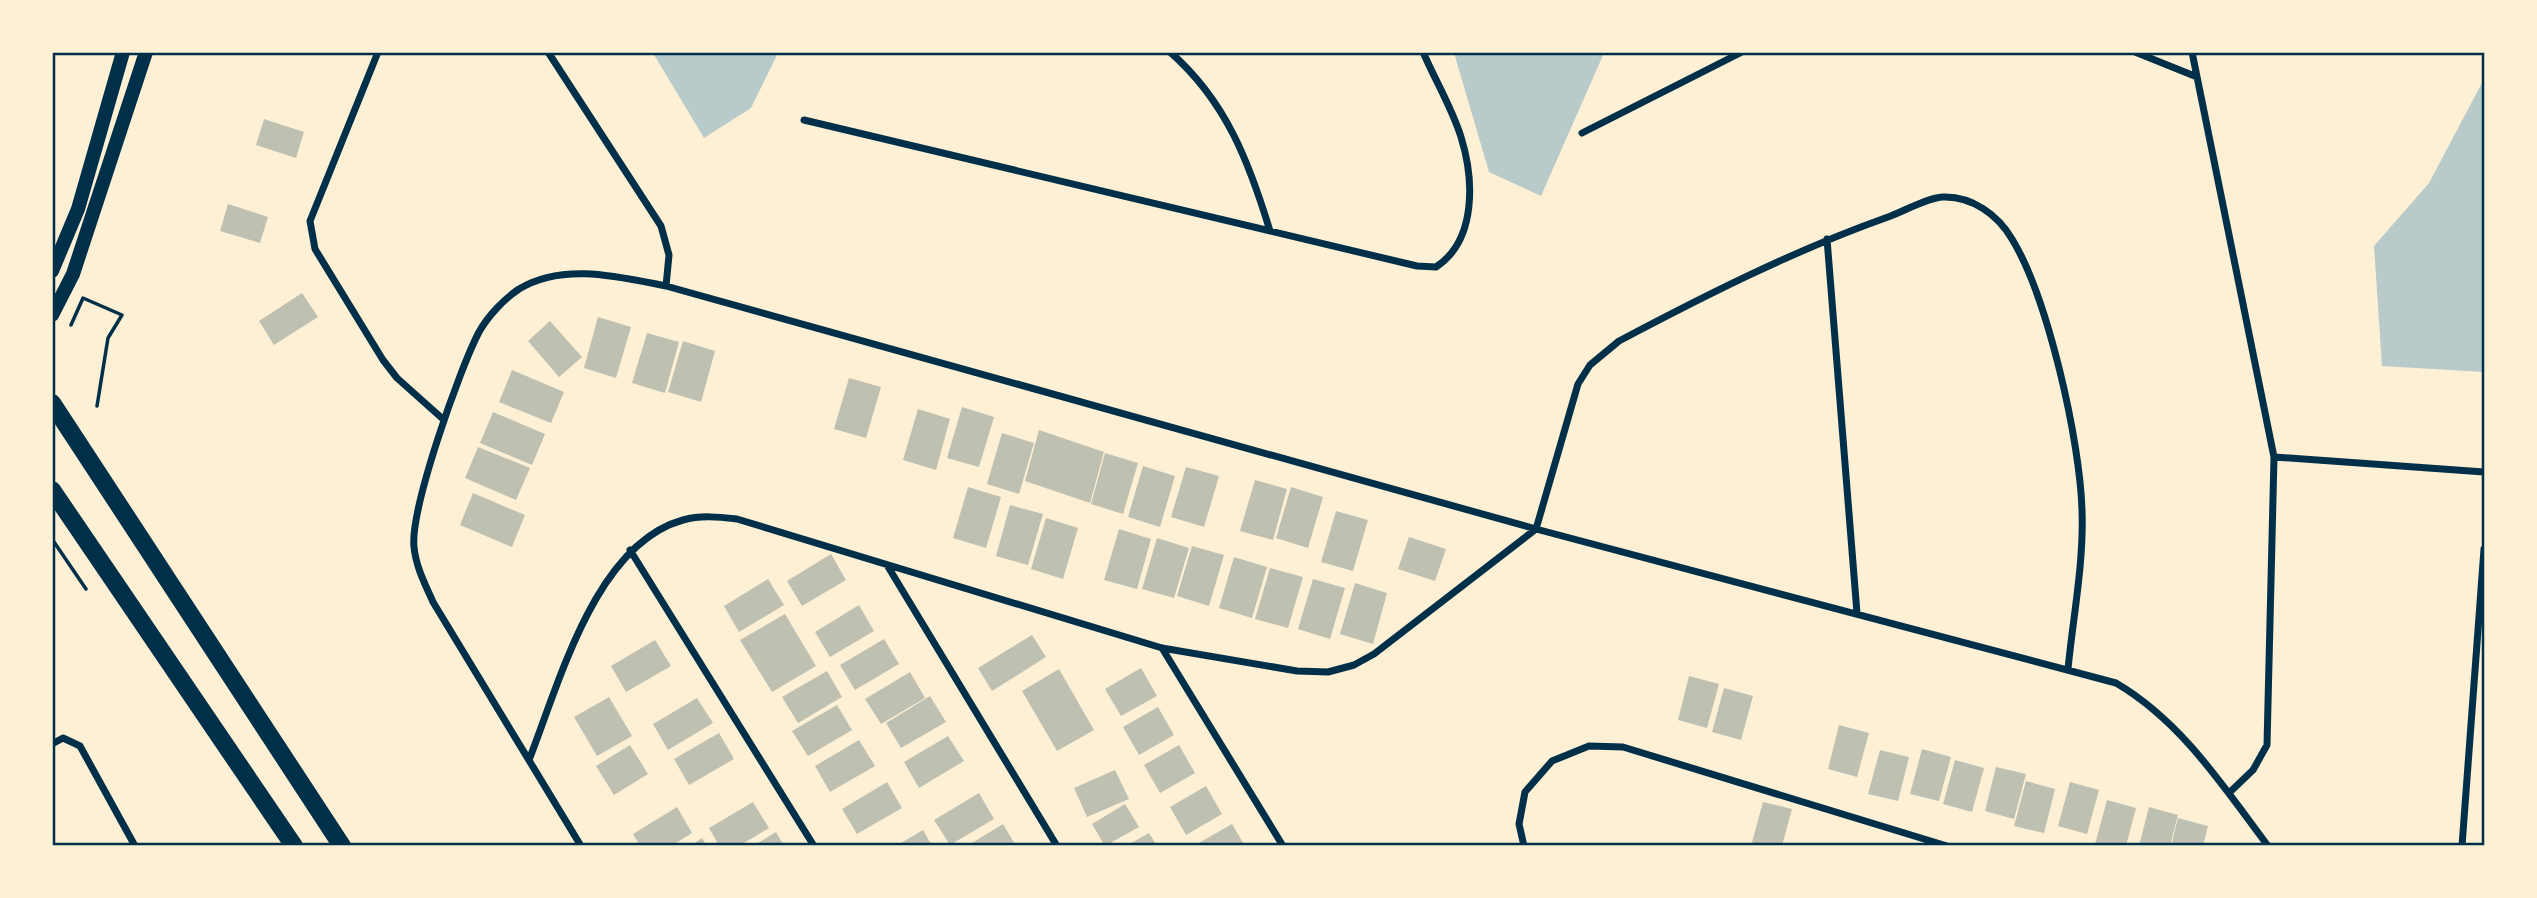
<svg xmlns="http://www.w3.org/2000/svg" width="2537" height="898" viewBox="0 0 2537 898" font-family="'Varela Round',sans-serif">
<style>
.green{fill:#b9caca}
.building{fill:#bec0b2}
.lines{fill:none;stroke-linecap:round;stroke-linejoin:round}
.path{stroke:#003049;stroke-width:3.5}
.minor{stroke:#003049;stroke-width:7}
.primary{stroke:#003049;stroke-width:14}
.motorway{stroke:#003049;stroke-width:18}
.neatline{fill:none;stroke:#003049;stroke-width:2.5}
</style>
<rect width="100%" height="100%" fill="#fdf0d5"/>
<path class="green" d="M653,53H778L751,108L704,138Z
M1454,53H1604L1541,196L1489,172Z
M2484,79V372L2382,366L2374,246L2429,183Z"/>
<path class="building" d="M264,119L304,132L296,158L256,145Z
M228,204L268,217L260,243L220,231Z
M302,293L318,317L274,345L259,321Z
M598,317L631,327L616,378L584,368Z
M550,321L582,357L559,377L528,341Z
M647,333L679,342L665,393L632,383Z
M683,341L715,351L701,402L668,392Z
M512,370L564,392L551,423L499,402Z
M849,378L881,387L866,438L834,429Z
M962,407L994,417L979,467L947,458Z
M918,409L950,419L936,470L903,460Z
M493,412L545,434L532,465L480,443Z
M1039,430L1104,452L1090,503L1025,481Z
M1002,433L1034,443L1019,494L987,484Z
M478,447L530,468L516,500L465,478Z
M1105,453L1138,463L1123,514L1091,504Z
M1143,466L1175,476L1160,527L1128,517Z
M1186,467L1219,476L1204,527L1171,517Z
M1255,480L1287,489L1273,540L1240,531Z
M968,487L1001,497L986,548L953,538Z
M1291,487L1323,497L1308,548L1276,538Z
M473,493L525,515L512,547L460,525Z
M1010,505L1043,514L1028,565L996,556Z
M1336,511L1368,520L1353,571L1321,562Z
M1046,518L1078,528L1063,579L1031,569Z
M1119,529L1151,539L1137,589L1104,580Z
M1409,537L1446,549L1435,581L1398,569Z
M1157,538L1189,548L1174,598L1142,589Z
M1192,546L1224,555L1209,606L1177,596Z
M831,554L846,580L802,606L787,581Z
M1234,557L1267,567L1252,618L1219,608Z
M1270,568L1303,577L1288,628L1255,619Z
M768,579L784,605L739,632L724,606Z
M1313,579L1345,588L1330,639L1298,629Z
M1355,583L1387,593L1373,644L1340,634Z
M859,605L874,631L830,657L815,632Z
M785,614L816,666L772,692L740,640Z
M1032,635L1046,657L992,691L978,668Z
M884,639L899,664L855,690L840,665Z
M655,640L671,666L626,692L611,666Z
M1141,668L1157,696L1121,716L1105,689Z
M1059,669L1094,730L1057,751L1022,691Z
M827,671L842,697L798,723L782,697Z
M910,672L925,698L881,724L865,699Z
M1689,676L1719,684L1707,728L1678,720Z
M1724,688L1753,696L1741,740L1712,732Z
M930,696L946,722L901,748L886,723Z
M609,697L632,736L597,756L574,717Z
M697,698L713,723L668,750L653,724Z
M837,705L852,730L808,756L792,731Z
M1158,707L1174,735L1139,755L1123,727Z
M1839,725L1869,733L1857,777L1828,769Z
M719,733L734,759L689,785L674,759Z
M948,736L964,761L919,788L904,762Z
M859,740L875,766L830,792L815,766Z
M630,745L648,774L614,795L596,766Z
M1179,745L1195,773L1160,793L1144,765Z
M1922,749L1951,757L1939,801L1910,794Z
M1880,750L1909,757L1898,801L1868,794Z
M1955,760L1984,768L1972,812L1943,804Z
M1996,767L2026,774L2014,819L1985,811Z
M1115,770L1129,799L1087,817L1074,788Z
M2026,781L2055,789L2044,833L2014,826Z
M887,782L902,808L857,834L842,809Z
M2070,782L2099,790L2087,834L2058,826Z
M1206,786L1222,814L1186,835L1170,807Z
M979,793L994,819L950,845L934,820Z
M2107,800L2136,808L2126,846L2095,844Z
M753,802L769,828L739,846H719L709,828Z
M1763,802L1792,809L1782,846H1751Z
M1125,804L1139,827L1105,846L1092,824Z
M677,807L692,833L671,846H640L633,834Z
M2149,807L2178,815L2170,846H2139Z
M2178,818L2208,826L2203,846H2171Z
M1003,824L1016,846H967Z
M1232,824L1245,846H1198L1197,844Z
M923,830L932,846H896Z
M776,832L784,846H753Z
M1149,833L1157,846H1126Z
M702,838L707,846H690Z"/>
<g class="lines">
<path class="path" d="M71,325L83,298L122,315L108,338L97,406
M52,539L86,589"/>
<path class="minor" d="M378,52L310,221L315,249L383,360L397,378L444,420
M548,52L661,226L669,255L666,286
M1170,52C1226,101 1249,162 1270,231
M2135,52L2197,77
M2192,52L2274,457L2267,745L2253,770L2229,793
M804,120L1417,266L1436,267C1477,240 1474,179 1461,137C1452,108 1435,80 1423,52
M1582,133L1742,52
M1827,239L1857,613
M2274,457L2484,472
M630,550L814,846
M887,565L1057,846
M1162,648L1283,846
M52,744L63,738L80,746L135,846
M529,760C559,684 595,544 683,520C701,515 719,517 737,519L1162,648L1297,671L1328,672L1354,665L1374,654L1536,529L1578,384L1590,365L1619,341C1706,295 1795,250 1888,217C1905,211 1926,198 1943,197C1972,196 1998,215 2012,239C2048,298 2080,441 2082,510C2084,563 2073,617 2068,669
M581,846L433,602C425,584 416,567 414,547C410,509 460,368 479,332C488,316 504,299 519,289C563,262 620,277 666,286L1536,529L2116,683C2181,721 2223,786 2268,846
M1524,846L1519,824L1525,792L1552,761L1589,746L1623,747L1947,846
M2462,846L2484,549"/>
<path class="primary" d="M52,271L78,209L123,52
M52,315L73,274L146,52"/>
<path class="motorway" d="M52,403L342,846
M52,490L294,846"/>
</g>
<rect width="2537" height="898" fill="none" stroke="#fdf0d5" stroke-width="108"/>
<rect x="54" y="54" width="2429" height="790" class="neatline"/>
</svg>
